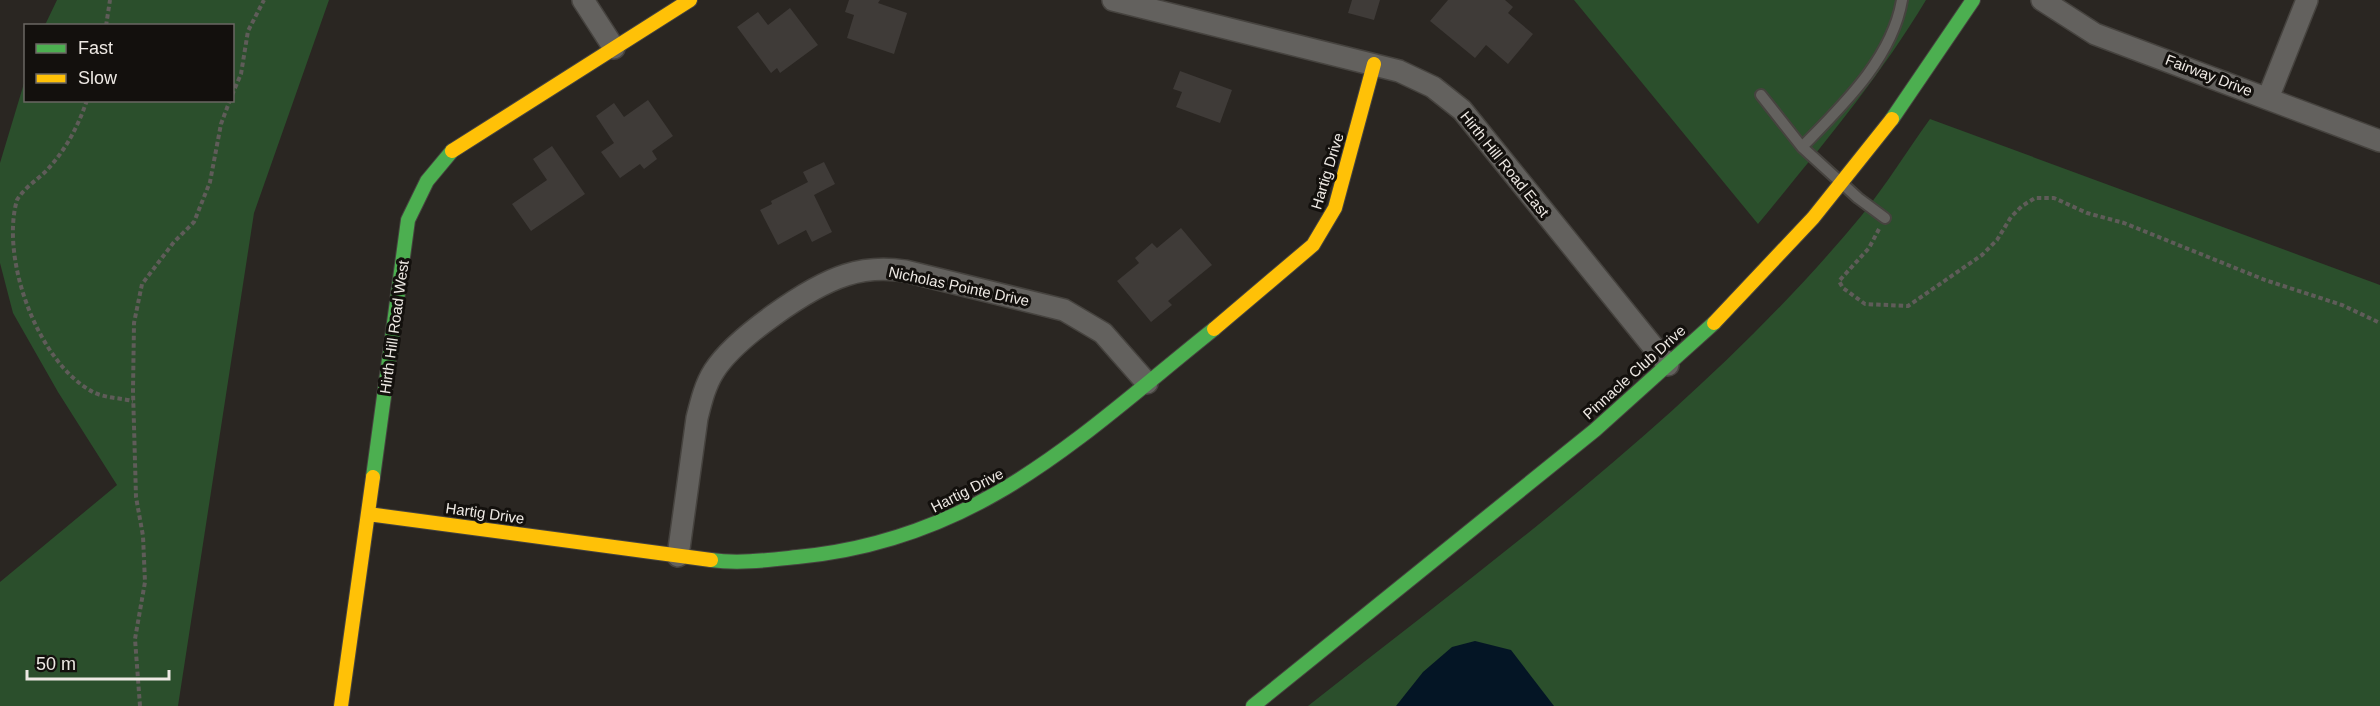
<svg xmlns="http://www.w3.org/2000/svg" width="2380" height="706" viewBox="0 0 2380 706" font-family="Arial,sans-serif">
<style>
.green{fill:#2b4f2c}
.water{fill:#041525}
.building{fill:#3f3b38}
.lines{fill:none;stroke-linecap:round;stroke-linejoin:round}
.lane-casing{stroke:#46433f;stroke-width:14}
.street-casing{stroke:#46433f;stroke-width:24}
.fast-casing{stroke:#46433f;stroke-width:16}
.slow-casing{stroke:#46433f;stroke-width:16}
.path{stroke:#5f5c59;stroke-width:4;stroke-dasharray:4.5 3;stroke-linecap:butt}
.lane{stroke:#63615e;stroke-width:10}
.street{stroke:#63615e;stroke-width:21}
.fast{stroke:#4caf50;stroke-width:14}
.slow{stroke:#ffc107;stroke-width:14}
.labels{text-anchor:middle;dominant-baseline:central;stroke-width:6;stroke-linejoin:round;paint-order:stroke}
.street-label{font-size:15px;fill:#eee9e4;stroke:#13100d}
</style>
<rect width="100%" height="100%" fill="#2a2622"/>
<path class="green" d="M57,0H329L254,213L178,706H0V582L117,485L58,392L13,313L0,263V163L25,80L26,100H232V26L45,25Z
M1574,0H1926C1878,80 1817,152 1758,224Z
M1930,119L2380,285V706H1308C1501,554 1704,406 1862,215C1886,185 1907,151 1930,119Z"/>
<path class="water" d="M1475,641L1511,650L1554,706H1396L1423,672L1452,647Z"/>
<path class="building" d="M849,0H880L878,3L907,13L894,54L847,38L854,15L845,12Z
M1352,0H1380L1374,20L1348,13Z
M1448,0H1505L1513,7L1508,13L1533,34L1508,64L1486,45L1475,58L1430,21Z
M790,8L818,45L780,73L777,68L771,73L737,27L758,12L768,25Z
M1180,71L1232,90L1220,123L1176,107L1182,92L1173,89Z
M648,100L673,136L652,151L657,159L644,169L640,164L620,178L601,152L614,143L596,116L614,103L624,117Z
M552,146L585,194L531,231L512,204L547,180L533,159Z
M824,162L835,184L814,195L832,232L812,242L806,230L778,245L760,210L772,204L771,201L808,182L803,172Z
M1181,228L1212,265L1168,301L1172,305L1151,322L1117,281L1139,263L1135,258L1152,243L1157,248Z"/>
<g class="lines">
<g class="lane-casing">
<path id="lane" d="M1761,95L1802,147L1858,198L1885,218
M1802,147C1842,106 1892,59 1902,0"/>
</g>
<g class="street-casing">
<path id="street" d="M583,0L614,48
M1113,0L1399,71L1433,87L1462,110L1668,365
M2042,0L2095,34L2380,141
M2268,98L2307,0
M678,556L697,418C701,402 705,385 714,371C735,338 808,287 846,275C865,269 885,268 905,271L1064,310L1103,333L1147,383"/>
</g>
<g class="fast-casing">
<path id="fast" d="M1892,119L1973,0
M373,477L408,220L427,181L452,151
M711,560C739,564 769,560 797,557C979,540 1080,436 1214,329
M1253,706L1595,430L1714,323"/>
</g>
<g class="slow-casing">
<path id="slow" d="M452,151L690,0
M1714,323L1813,218L1892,119
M1214,329L1313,245L1335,208L1374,64
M368,514L711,560
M341,706L373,477"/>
</g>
<path class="path" d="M106,26L110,0
M232,95L241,74L248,31L264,0
M87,100C78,127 65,151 46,171C37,180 23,189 17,200C0,259 38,363 93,392C104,398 121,398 133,401
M1879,229L1869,248L1839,281L1843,288L1865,304L1908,306L1982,255L1997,240L2011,217L2022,206L2035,198H2054L2087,213L2124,223L2265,280L2342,305L2380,323
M140,706L135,639L145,582L143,536L136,497L133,391L134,323L142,284L174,242L194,222L210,182L221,124L230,100"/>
<use href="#lane" class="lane"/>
<use href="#street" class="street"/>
<use href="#fast" class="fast"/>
<use href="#slow" class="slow"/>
</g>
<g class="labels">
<g class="street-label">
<text transform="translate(2209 75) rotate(21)">Fairway Drive</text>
<text transform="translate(1505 164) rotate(51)">Hirth Hill Road East</text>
<text transform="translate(1327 171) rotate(-73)">Hartig Drive</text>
<text transform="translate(959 286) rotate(12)">Nicholas Pointe Drive</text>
<text transform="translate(394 327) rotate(-82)">Hirth Hill Road West</text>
<text transform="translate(1634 372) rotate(-42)">Pinnacle Club Drive</text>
<text transform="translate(967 490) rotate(-27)">Hartig Drive</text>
<text transform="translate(485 513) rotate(8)">Hartig Drive</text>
</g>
</g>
<rect x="24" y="24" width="210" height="78" fill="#13100d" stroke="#6b6763" stroke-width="1.5"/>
<rect x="36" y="44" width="30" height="9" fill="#4caf50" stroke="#6b6763" stroke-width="1.5"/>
<text x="78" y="54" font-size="18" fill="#eee9e4">Fast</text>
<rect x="36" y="74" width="30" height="9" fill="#ffc107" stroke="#6b6763" stroke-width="1.5"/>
<text x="78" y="84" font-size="18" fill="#eee9e4">Slow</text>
<path d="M27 670v9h142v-9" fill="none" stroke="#eee9e4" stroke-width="3"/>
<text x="36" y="670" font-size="18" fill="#eee9e4" stroke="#13100d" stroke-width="4.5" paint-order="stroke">50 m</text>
</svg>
